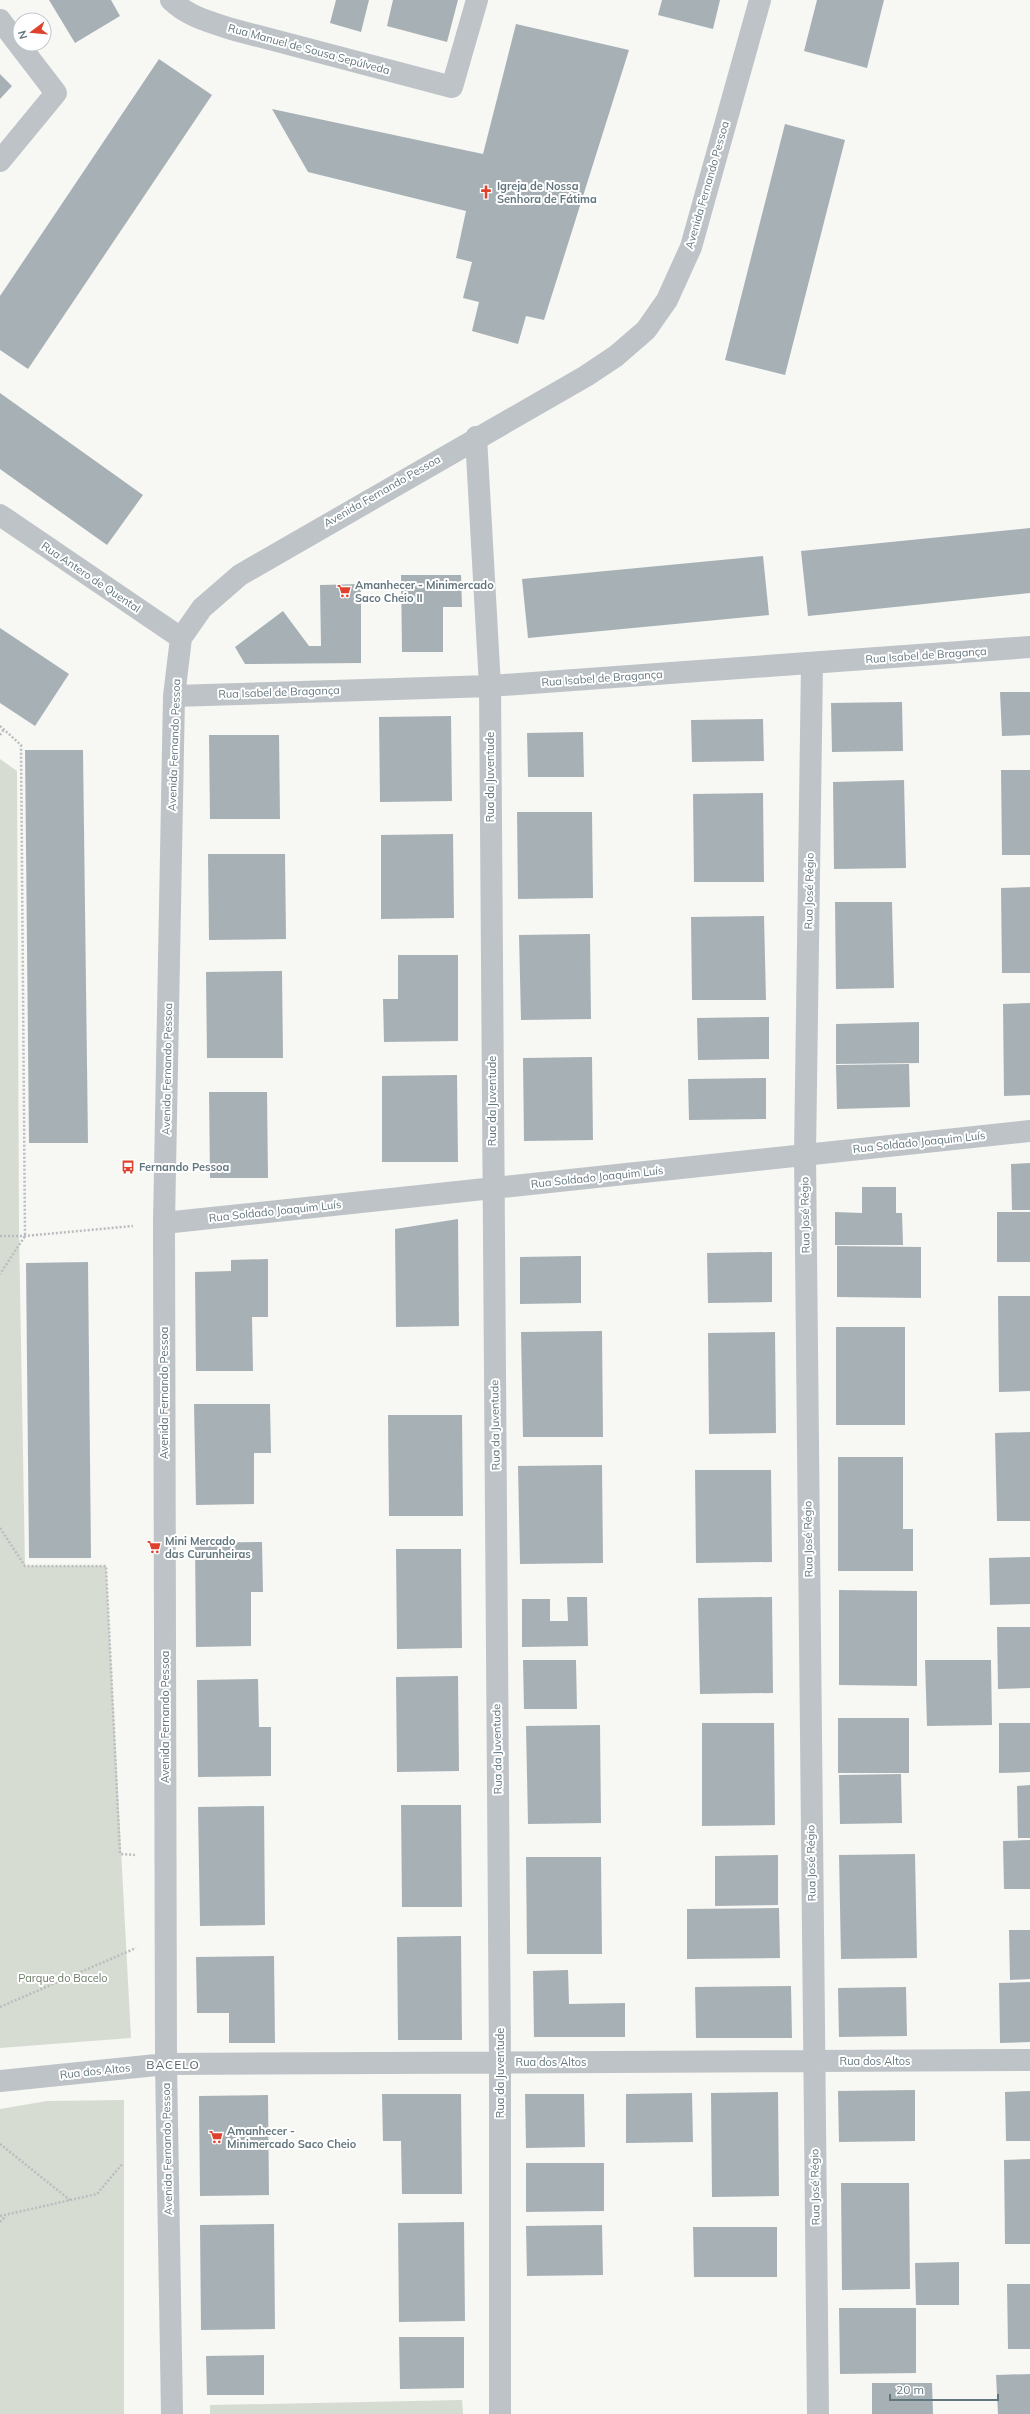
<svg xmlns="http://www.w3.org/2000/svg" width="1030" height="2414" viewBox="0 0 1030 2414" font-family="Mulish,sans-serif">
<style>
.green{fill:#d7dcd3}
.building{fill:#a7b1b5}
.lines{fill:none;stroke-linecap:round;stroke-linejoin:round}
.path{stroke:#babdbf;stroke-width:2.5;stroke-dasharray:2 2;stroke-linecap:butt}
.street{stroke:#bdc3c6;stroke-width:22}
.labels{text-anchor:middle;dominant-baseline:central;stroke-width:4;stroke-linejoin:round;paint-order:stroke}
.street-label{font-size:11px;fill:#63767e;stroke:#fff}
.poi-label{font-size:11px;font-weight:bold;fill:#63767e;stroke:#fff;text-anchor:start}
.park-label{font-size:11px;fill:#6c7b66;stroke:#fff}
.neighbourhood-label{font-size:12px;letter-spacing:1px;fill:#556369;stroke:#fff}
</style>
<rect width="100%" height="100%" fill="#f7f7f4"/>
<path class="green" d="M0,759L17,771L19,1229L25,1566H106L131,2038L0,2048Z
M124,2100V2414H0V2109L47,2101Z
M462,2400L463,2414H210V2405Z"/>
<path class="building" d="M49,0H111L120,16L75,43Z
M336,0H369L361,32L330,23Z
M393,0H458L447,42L387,26Z
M662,0H720L713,29L658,15Z
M817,0H884L867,68L804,51Z
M516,24L629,50L544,320L526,316L518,344L472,331L479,302L463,298L472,262L456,258L466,211L308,172L272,109L483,154Z
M159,59L212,95L28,369L0,350V296Z
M0,74L12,86L0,99Z
M785,124L845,140L785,375L725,360Z
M0,393L143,495L107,545L0,469Z
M1030,528V593L808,616L801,551Z
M763,556L769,615L528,638L522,579Z
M401,575H461L462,607H443V652H402Z
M361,584V663L245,664L235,647L283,611L309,646H321L320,585Z
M0,628L69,674L35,726L0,703Z
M1000,692H1030V735L1002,736Z
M902,702L903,751L832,752L831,703Z
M451,716L452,801L380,802L379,717Z
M763,719L764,761L692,762L691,720Z
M583,732L584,777H528L527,733Z
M209,735H279L280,819H210Z
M25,750H83L88,1143H29Z
M1001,770H1030V855H1002Z
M904,780L906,868L834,869L833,782Z
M763,793L764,882H694L693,794Z
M517,812H592L593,898L518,899Z
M453,834L454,918L381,919V835Z
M208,854H285L286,939L209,940Z
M1030,887V973H1002L1001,888Z
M835,902H892L894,988L836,989Z
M764,916L766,1000H692L691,917Z
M590,934L591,1019L521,1020L519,935Z
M398,955H458V1041L384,1042L383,999H398Z
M282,971L283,1058H207L206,972Z
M1030,1003V1095L1004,1096L1003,1004Z
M769,1017V1059L698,1060L697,1018Z
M919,1022V1063L836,1064V1024Z
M592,1057L593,1140L524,1141L523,1058Z
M909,1064L910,1107L837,1109L836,1065Z
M457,1075L458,1162H382V1076Z
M766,1078V1119L689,1120L688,1079Z
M209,1092H267L268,1178H210Z
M1030,1163V1210H1012L1011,1164Z
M862,1187H896V1213H902L903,1245H835V1212L862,1213Z
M997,1212H1030V1262H997Z
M458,1219L459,1326L396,1327L395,1229Z
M837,1246L921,1247V1298L837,1297Z
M772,1252V1302L708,1303L707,1253Z
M581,1256V1303L520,1304V1257Z
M268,1259V1317H252L253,1371H196L195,1272L231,1271V1260Z
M88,1262L91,1558H29L26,1263Z
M998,1296H1030V1391L999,1392Z
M836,1327H905V1425H836Z
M602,1331L603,1437H523L521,1332Z
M775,1332L776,1433L709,1434L708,1333Z
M194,1404H270L271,1453H254V1504L196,1505Z
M388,1415H462L463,1516H389Z
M1030,1432V1521H997L995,1433Z
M838,1457H903V1529H913V1571H838Z
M602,1465L603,1563L520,1564L518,1466Z
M695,1470H771L772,1562L696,1563Z
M262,1542L263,1592H251V1646L196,1647L195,1543Z
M396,1549H461L462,1648L397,1649Z
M1030,1557V1604L990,1605L989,1558Z
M839,1590L917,1591V1686L839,1685Z
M567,1597H587L588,1646L522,1647V1599H550V1621H568Z
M772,1597L773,1693L700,1694L698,1598Z
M997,1627H1030V1688L998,1689Z
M523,1660H576L577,1709H524Z
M925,1660H991L992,1725L927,1726Z
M458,1676L459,1771L397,1772L396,1677Z
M258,1679L259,1727H271V1776L198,1777L197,1680Z
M838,1718H909V1773H838Z
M702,1723H774L775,1825L702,1826Z
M999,1723H1030V1772L999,1773Z
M600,1725L601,1823L528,1824L526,1726Z
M901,1774L902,1823L840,1824L839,1775Z
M1030,1785V1838H1018L1017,1786Z
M401,1805H461L462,1907H402Z
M264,1806L265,1925L200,1926L198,1807Z
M1030,1840V1889H1004L1003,1841Z
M915,1854L917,1958L841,1959L839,1855Z
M778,1855V1905L715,1906V1856Z
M526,1857H601L602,1954H527Z
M779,1908L780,1958L687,1959V1909Z
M1009,1930H1030V1979L1010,1980Z
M461,1936L462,2040H398L397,1937Z
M274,1956L275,2043H229V2013H197L196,1957Z
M568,1970L569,2004L625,2003V2037H534L533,1971Z
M1030,1982V2042L1000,2043L999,1983Z
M791,1986L792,2038H696L695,1987Z
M906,1987L907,2036L839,2037L838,1988Z
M915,2090V2141L839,2142L838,2091Z
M1030,2091V2141H1006L1005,2092Z
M778,2092L779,2196L712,2197L711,2093Z
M692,2093L693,2142L626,2143V2094Z
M382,2094H461L462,2194H402L401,2141H383Z
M525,2094H584L585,2147L526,2148Z
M268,2095L269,2195L200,2196L199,2096Z
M1030,2159V2244H1005L1004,2160Z
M526,2163H604V2211L526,2212Z
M841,2183H909L910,2289L842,2290Z
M464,2222L465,2321L399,2322L398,2223Z
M274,2224L275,2329L201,2330L200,2225Z
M602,2225L603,2275L527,2276L526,2226Z
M693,2227H777V2277H694Z
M959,2262V2305H916L915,2263Z
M1007,2284H1030V2349H1008Z
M839,2308H916V2373L840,2374Z
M399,2337H464V2388L400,2389Z
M264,2355V2395H207L206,2356Z
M1030,2374V2414H998L996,2375Z
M872,2383H932L933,2414H872Z"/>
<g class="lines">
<path class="path" d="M0,726L21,745L25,1236L0,1274
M0,735L4,729
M0,1236H25L133,1226
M0,1528L25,1566H106L120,1854L135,1855
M0,2007L136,1948
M0,2144L70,2200
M0,2216L97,2194L123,2163
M0,2222L6,2216"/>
<path class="street" d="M171,0C188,17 213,23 235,30L452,87L477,0
M0,20L56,93L0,161
M476,437L490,686L500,2063V2414
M0,515L181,638
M812,664L805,1154L818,2414
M174,696L490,686L1030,647
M164,1223L1030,1131
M0,2081L166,2064L1030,2060
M172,2414L166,2064L164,1223L174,696L181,638L202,608L240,575L586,376L616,356L646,330L667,300L691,247L760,0"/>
</g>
<defs>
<g id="church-bare" transform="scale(1.08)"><path d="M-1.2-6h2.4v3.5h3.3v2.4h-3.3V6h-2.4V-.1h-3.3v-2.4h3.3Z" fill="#de422d" stroke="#fff" stroke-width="2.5" paint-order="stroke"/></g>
<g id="supermarket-bare" transform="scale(1.08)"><path d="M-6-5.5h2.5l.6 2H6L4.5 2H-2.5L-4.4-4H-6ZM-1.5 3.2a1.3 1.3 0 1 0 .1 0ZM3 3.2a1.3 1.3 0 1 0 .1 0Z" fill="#de422d" stroke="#fff" stroke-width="2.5" paint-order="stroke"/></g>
<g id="bus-bare" transform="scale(1.08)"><path d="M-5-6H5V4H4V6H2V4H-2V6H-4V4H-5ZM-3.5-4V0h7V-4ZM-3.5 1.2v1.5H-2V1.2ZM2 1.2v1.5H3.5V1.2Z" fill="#de422d" stroke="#fff" stroke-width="2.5" paint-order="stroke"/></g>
</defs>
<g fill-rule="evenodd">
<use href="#church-bare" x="486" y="192"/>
<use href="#supermarket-bare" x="344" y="591"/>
<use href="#bus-bare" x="128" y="1167"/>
<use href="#supermarket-bare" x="154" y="1547"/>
<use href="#supermarket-bare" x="216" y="2137"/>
</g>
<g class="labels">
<g class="street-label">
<text transform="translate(309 49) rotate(15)">Rua Manuel de Sousa Sepúlveda</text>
<text transform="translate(707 185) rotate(-74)">Avenida Fernando Pessoa</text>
<text transform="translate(382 491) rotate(-30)">Avenida Fernando Pessoa</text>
<text transform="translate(91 577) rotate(34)">Rua Antero de Quental</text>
<text transform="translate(926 655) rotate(-4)">Rua Isabel de Bragança</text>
<text transform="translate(602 678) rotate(-4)">Rua Isabel de Bragança</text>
<text transform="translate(279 692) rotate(-2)">Rua Isabel de Bragança</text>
<text transform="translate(174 745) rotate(-88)">Avenida Fernando Pessoa</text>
<text transform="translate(490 777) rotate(-90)">Rua da Juventude</text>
<text transform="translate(809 891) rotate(-89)">Rua José Régio</text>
<text transform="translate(167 1069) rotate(-89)">Avenida Fernando Pessoa</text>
<text transform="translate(492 1101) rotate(-90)">Rua da Juventude</text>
<text transform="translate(919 1142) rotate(-6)">Rua Soldado Joaquim Luís</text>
<text transform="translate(597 1177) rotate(-6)">Rua Soldado Joaquim Luís</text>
<text transform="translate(275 1211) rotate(-6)">Rua Soldado Joaquim Luís</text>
<text transform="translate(805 1215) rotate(-91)">Rua José Régio</text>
<text transform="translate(164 1393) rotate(-90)">Avenida Fernando Pessoa</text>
<text transform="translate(495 1425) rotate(-91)">Rua da Juventude</text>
<text transform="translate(808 1539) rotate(-91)">Rua José Régio</text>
<text transform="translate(165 1717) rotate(-90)">Avenida Fernando Pessoa</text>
<text transform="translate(497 1749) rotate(-91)">Rua da Juventude</text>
<text transform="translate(811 1863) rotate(-91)">Rua José Régio</text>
<text x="875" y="2061">Rua dos Altos</text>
<text x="551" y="2062">Rua dos Altos</text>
<text transform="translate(95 2071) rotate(-6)">Rua dos Altos</text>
<text transform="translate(500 2073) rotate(-90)">Rua da Juventude</text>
<text transform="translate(167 2149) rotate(-91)">Avenida Fernando Pessoa</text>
<text transform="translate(815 2187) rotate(-91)">Rua José Régio</text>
</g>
<g class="poi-label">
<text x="497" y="186">Igreja de Nossa<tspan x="497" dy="13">Senhora de Fátima</tspan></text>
<text x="355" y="585">Amanhecer - Minimercado<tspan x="355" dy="13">Saco Cheio II</tspan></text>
<text x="139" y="1167">Fernando Pessoa</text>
<text x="165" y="1541">Mini Mercado<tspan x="165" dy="13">das Curunheiras</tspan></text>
<text x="227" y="2131">Amanhecer -<tspan x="227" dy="13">Minimercado Saco Cheio</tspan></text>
</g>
<g class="park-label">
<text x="63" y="1978">Parque do Bacelo</text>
</g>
<g class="neighbourhood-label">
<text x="173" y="2064">BACELO</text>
</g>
</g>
<g transform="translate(32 32) rotate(254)"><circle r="19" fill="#ffffff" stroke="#c1c8cb"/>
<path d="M0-3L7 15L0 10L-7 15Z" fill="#de422d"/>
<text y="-6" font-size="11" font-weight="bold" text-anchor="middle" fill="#63767e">N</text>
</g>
<path d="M890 2394v6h108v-6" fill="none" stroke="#63767e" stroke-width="2"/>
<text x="896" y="2394" font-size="12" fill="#63767e" stroke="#ffffff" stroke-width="3" paint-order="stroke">20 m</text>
</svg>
